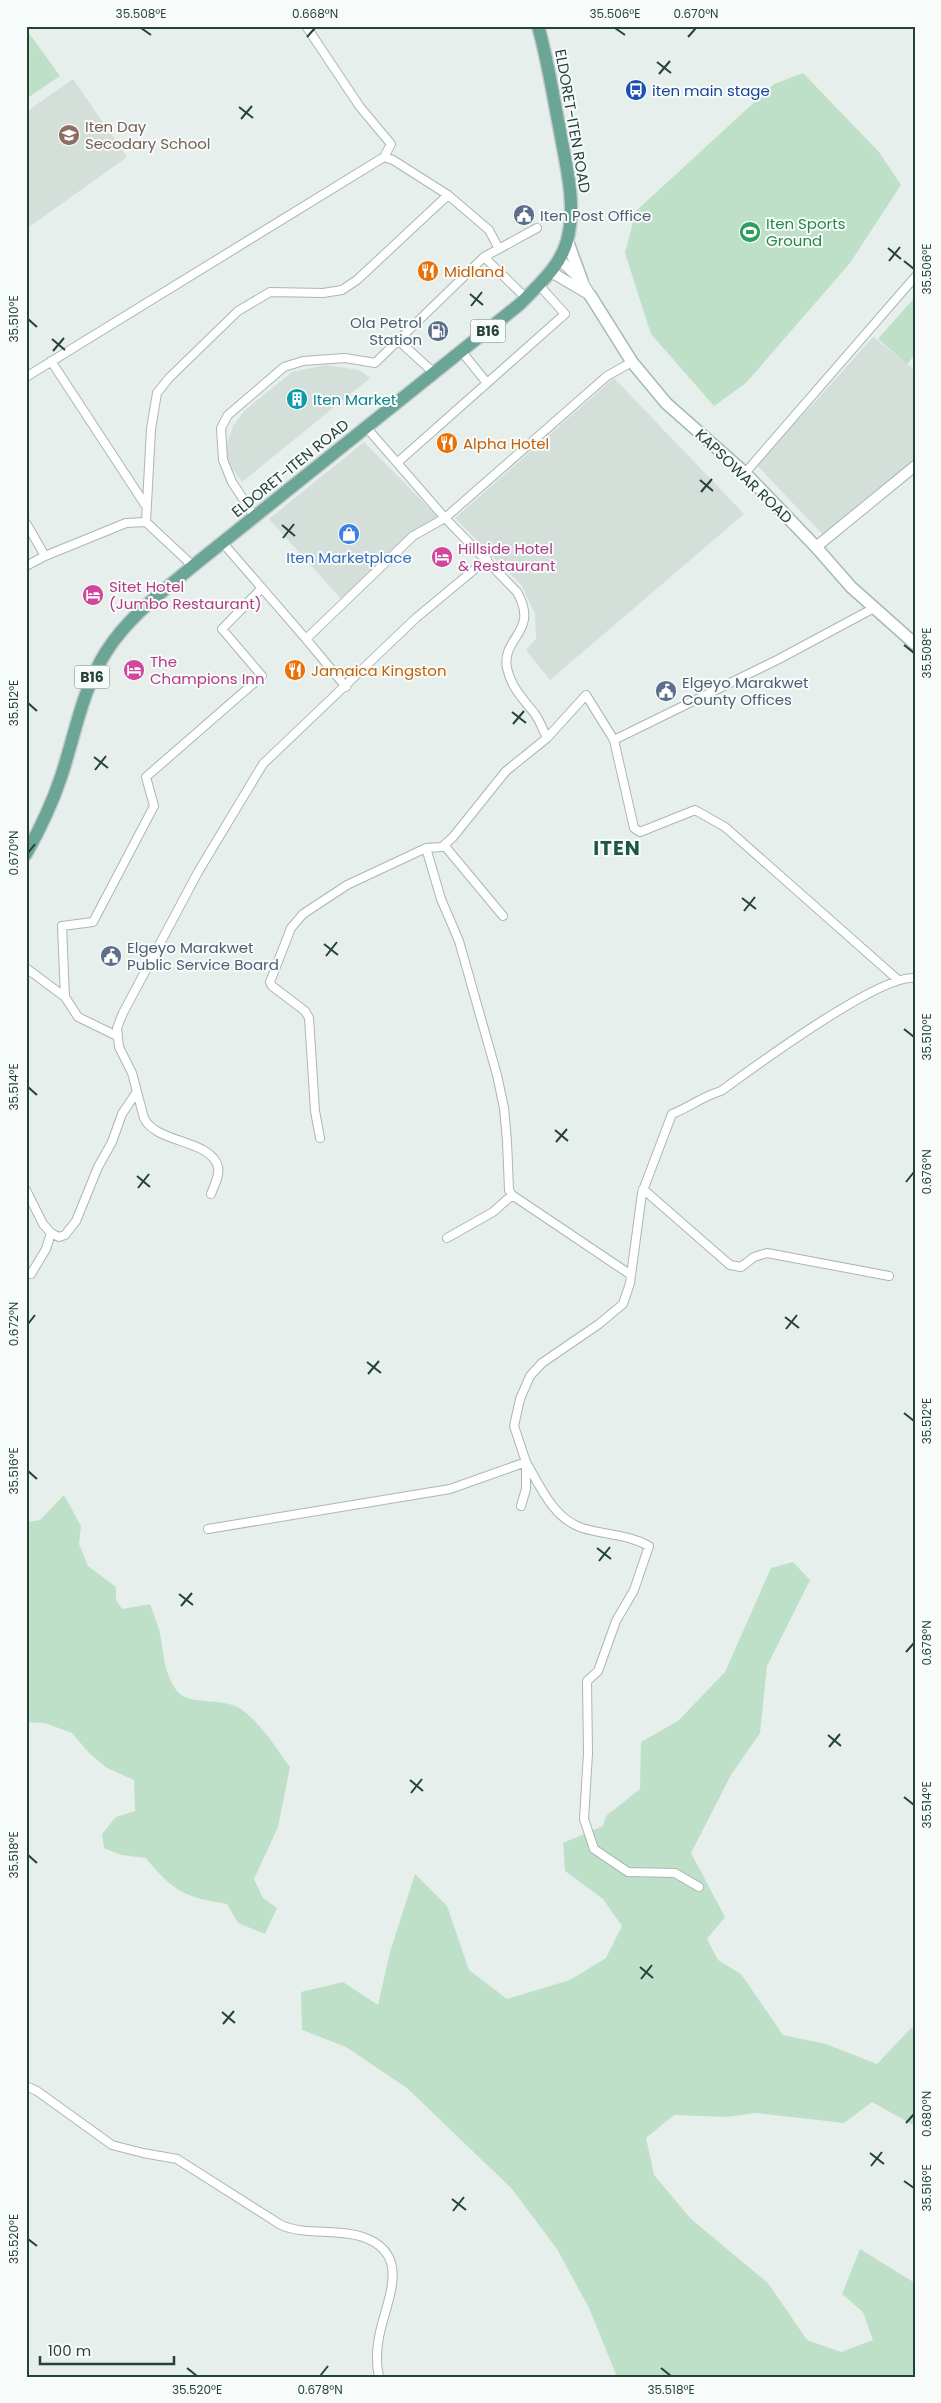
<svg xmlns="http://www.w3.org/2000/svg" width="941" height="2403" viewBox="0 0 941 2403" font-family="Poppins,sans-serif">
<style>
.built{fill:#d4dfda}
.green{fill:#bfe0c8}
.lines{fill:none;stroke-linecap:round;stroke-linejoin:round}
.minor-casing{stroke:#a8b8b2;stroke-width:10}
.tertiary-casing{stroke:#a8b8b2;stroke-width:12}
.secondary-casing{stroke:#a4bbb3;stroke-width:14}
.primary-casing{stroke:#c2cac8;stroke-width:15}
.minor{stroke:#fff;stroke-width:8}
.tertiary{stroke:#fff;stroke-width:10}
.secondary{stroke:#fff;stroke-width:11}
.primary{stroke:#6aa596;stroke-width:12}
.ticks{fill:none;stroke:#24423a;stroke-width:2}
.labels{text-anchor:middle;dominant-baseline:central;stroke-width:4;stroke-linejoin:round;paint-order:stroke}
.shield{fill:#f7fbf9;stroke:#637a73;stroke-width:1}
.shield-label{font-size:14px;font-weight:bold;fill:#24423a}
.transit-label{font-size:15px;fill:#164399;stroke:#f7fbf9;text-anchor:start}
.street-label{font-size:15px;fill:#24423a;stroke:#f7fbf9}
.education-label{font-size:15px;fill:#785e54;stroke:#f7fbf9;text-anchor:start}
.service-label{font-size:15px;fill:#4e5e75;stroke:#f7fbf9;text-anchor:start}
.leisure-label{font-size:15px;fill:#27864d;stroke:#f7fbf9;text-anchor:start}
.food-label{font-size:15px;fill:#c56008;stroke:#f7fbf9;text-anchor:start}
.culture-label{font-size:15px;fill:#0d838f;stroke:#f7fbf9;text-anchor:start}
.hotel-label{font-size:15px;fill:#b23c85;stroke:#f7fbf9;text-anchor:start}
.shop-label{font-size:15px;fill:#366cbe;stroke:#f7fbf9}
.district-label{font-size:20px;font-weight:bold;letter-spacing:1px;fill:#1f5548;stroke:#f7fbf9}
.neatline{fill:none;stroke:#24423a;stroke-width:2}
.ticks-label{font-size:12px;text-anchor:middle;fill:#24423a}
</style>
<rect width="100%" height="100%" fill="#e6efeb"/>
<path class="built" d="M73,79L127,157L26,229V112Z
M873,337L915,370V461L823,535L755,463L816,401Z
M325,365L359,370L370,378L242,482L232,468L225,451L233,426L244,411L292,372Z
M614,378L744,514L550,680L526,650L536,639L535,614L522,586L455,518Z
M364,442L437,516L397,550L343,601L269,519Z"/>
<path class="green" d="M26,29L60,76L26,99Z
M803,73L879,152L901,185L850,263L746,383L714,406L651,334L625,253L636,211L774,84Z
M915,297V355L907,364L878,339Z
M64,1495L81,1526L79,1544L88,1566L116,1587V1600L122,1609L150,1604C153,1612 156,1621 159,1629C164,1651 163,1672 177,1691C188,1706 224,1697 241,1709C261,1723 276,1748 290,1767L278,1827L254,1879L263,1898L277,1908L265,1934L238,1923L227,1904C187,1898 172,1891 146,1858L121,1855L104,1848L102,1834L116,1817L135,1811L134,1780L107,1768L89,1753L72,1733L45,1723L26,1722V1522L40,1520Z
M793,1562L810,1580L767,1666L760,1733L731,1775L691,1853L725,1917L707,1939L718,1960L741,1974L783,2035L826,2044L877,2064L911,2028L915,2030V2126L872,2102L844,2123L756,2113L726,2117L674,2115L646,2138L654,2175L691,2219L768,2283L807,2340L841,2352L873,2340L863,2312L842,2294L860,2249L915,2283V2377H617L589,2308L557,2249L512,2189L407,2088L346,2047L302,2030L301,1992L343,1982L378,2005L390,1952L415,1874L447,1906L469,1970L507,1999L570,1980L606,1958L622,1926L603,1899L565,1871L563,1843L603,1826L606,1816L640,1789L641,1742L678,1721L725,1672L771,1568Z"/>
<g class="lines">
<g class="minor-casing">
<path id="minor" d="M306,26L360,107L391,144L384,157
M484,257L526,298
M399,341L434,373
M462,352L487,383
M51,361L146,506
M26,377L384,157L393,160L448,195L489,230L499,249
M398,462L565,314L539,285
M745,473L915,277
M255,517L232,482L223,460L221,428L228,415L284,367L303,361L345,358L375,363L484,257L537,228
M146,522L151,429L157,393L169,378L238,311L270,292L323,293L342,290L357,280L448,195
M26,523L45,556L126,523L146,522L193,566
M222,542L306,639L413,536L445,518L607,376L632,362
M26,566L45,556
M874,608L779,659L614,740L634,828L640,832L695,810L725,827L897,979
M306,639L346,687
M547,738L586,695L614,740
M444,845L503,916
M426,848L441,899L459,941L497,1075L504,1108L507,1141L509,1190L512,1195L493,1212L447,1238
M26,968L65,997L78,1017L117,1036
M65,997L62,926L93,922L154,806L146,777L262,676L222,629L262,588
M320,1138L315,1111L309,1018L305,1011L272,986L270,982L291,928L303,914L347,885L426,848L442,847L453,837L506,771L547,738C543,730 540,721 535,714C523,699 511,687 507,668C501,637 540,632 517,592L445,518L366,427
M643,1189L730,1265L741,1267L754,1257L767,1253L889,1276
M26,1190L43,1224L51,1233L59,1237L65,1235L76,1221L98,1167L112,1142L122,1114L136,1093
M211,1194C214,1186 220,1175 218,1167C211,1139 156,1144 144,1118L132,1073L119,1047L117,1028L123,1013L198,872L263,764L416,618L487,559
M512,1195L631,1275
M31,1274L46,1249L51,1233
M521,1506L526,1489V1462L514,1426L520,1399L530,1376L542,1363L599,1324L623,1304L630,1283L642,1193L672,1114C690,1107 703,1096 721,1091C754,1067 880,974 915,978
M208,1529L450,1489L526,1462C540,1486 553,1518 582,1528C605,1535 627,1534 649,1546L634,1590L616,1621L598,1671L587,1681L588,1753L584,1819L594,1849L628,1872L675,1873L699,1887
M26,2086L37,2091L112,2145L143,2153L177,2159L281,2225C306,2236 336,2228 363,2237C409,2253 390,2293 381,2328C377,2344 375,2360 379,2377"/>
</g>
<g class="tertiary-casing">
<path id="tertiary" d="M559,259L582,281L590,295
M551,272L590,295
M816,547L915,466"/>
</g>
<g class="secondary-casing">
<path id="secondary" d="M567,240L582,281
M590,295L632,362L666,403L745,473L816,547L851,587L915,644"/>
</g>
<g class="primary-casing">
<path id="primary" d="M26,854C40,829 52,804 61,777C75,735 82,690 106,652C128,617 162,592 193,566L520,304C538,285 560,267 567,241C577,205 566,166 560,131C553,96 548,61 538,26"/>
</g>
<use href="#minor" class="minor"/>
<use href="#tertiary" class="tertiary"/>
<use href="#secondary" class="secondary"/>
<use href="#primary" class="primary"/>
</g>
<path class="ticks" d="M141,28L151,35M615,28L625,35M307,37L315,28M688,37L696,28M657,62L671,73M659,74L670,61M239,107L253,118M241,119L252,106M888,248L901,259M889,261L900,247M904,261L914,269M470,294L483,305M471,306L482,292M28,319L37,327M52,339L65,350M53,351L64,338M700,480L713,491M701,492L712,479M282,525L295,536M283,538L294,524M904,645L914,653M28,703L37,711M512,712L526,723M513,724L524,711M94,757L108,768M95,770L106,756M28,853L35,844M742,898L756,909M744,911L755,897M324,944L338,955M326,956L337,942M904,1029L914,1037M28,1087L37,1095M555,1130L568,1141M556,1142L567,1129M137,1176L150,1187M906,1182L914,1172M138,1188L149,1174M785,1317L799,1328M28,1324L35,1315M786,1329L797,1315M367,1362L381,1373M368,1374L379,1361M904,1413L914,1421M28,1471L37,1479M597,1548L611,1559M599,1561L610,1547M179,1594L193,1605M181,1606L192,1593M906,1652L914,1643M828,1735L841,1746M829,1747L840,1734M410,1780L423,1791M411,1793L422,1779M904,1797L914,1805M28,1855L37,1863M640,1967L653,1978M641,1979L652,1965M222,2012L235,2023M223,2024L234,2011M906,2123L914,2114M870,2153L884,2164M871,2166L882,2152M904,2181L914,2188M452,2199L466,2210M453,2211L464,2197M28,2239L37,2246M187,2368L197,2376M661,2368L671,2376M320,2376L328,2366"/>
<defs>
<g id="bus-disc" transform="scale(1.125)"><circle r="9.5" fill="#1a4fb4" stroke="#f7fbf9"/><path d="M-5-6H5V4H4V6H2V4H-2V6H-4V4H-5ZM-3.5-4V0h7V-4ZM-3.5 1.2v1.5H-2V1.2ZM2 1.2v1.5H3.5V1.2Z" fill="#fff"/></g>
<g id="school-disc" transform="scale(1.125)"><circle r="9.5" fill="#8d6e63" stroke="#f7fbf9"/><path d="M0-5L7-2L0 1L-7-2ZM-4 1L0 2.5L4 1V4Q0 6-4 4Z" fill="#fff"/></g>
<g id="civic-disc" transform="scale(1.125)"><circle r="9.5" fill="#5c6f8a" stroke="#f7fbf9"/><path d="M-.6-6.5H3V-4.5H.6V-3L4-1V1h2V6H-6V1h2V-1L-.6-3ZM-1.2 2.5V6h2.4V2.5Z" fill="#fff"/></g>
<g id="stadium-disc" transform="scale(1.125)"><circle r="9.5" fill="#2e9e5b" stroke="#f7fbf9"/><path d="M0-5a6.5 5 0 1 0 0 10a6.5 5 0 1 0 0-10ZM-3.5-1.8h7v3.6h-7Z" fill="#fff"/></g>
<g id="restaurant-disc" transform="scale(1.125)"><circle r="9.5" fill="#e8710a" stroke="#f7fbf9"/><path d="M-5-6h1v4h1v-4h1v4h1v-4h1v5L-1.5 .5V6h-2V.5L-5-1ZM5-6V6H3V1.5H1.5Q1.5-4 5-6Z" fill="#fff"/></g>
<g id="fuel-disc" transform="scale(1.125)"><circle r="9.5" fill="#5c6f8a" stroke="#f7fbf9"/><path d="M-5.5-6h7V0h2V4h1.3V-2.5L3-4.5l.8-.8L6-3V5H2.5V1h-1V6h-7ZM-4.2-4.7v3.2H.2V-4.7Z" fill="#fff"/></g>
<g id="building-disc" transform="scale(1.125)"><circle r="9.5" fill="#0f9aa8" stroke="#f7fbf9"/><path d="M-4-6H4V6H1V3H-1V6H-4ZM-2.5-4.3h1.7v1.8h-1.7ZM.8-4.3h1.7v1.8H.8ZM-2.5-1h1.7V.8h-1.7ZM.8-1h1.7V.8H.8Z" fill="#fff"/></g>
<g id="shop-disc" transform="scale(1.125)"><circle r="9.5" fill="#3f7fe0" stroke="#f7fbf9"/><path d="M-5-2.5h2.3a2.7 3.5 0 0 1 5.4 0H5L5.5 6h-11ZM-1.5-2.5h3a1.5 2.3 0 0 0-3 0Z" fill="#fff"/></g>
<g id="hotel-disc" transform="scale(1.125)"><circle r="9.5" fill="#d1479c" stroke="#f7fbf9"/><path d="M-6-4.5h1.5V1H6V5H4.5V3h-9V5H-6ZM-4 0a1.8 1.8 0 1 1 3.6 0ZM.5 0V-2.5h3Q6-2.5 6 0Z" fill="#fff"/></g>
</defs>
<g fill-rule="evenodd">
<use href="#bus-disc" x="636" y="90"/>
<use href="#school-disc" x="69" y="135"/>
<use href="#civic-disc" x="524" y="215"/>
<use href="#stadium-disc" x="750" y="232"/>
<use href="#restaurant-disc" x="428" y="271"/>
<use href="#fuel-disc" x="438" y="331"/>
<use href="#building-disc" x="297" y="399"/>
<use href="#restaurant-disc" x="447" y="443"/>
<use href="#shop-disc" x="349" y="534"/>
<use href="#hotel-disc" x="442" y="557"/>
<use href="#hotel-disc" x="93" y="595"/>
<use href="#hotel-disc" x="134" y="670"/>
<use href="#restaurant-disc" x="295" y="670"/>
<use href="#civic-disc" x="666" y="691"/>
<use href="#civic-disc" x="111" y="956"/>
</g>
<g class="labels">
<g class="shield">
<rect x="470.5" y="319.5" width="35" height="23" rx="4"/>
<rect x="74.5" y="665.5" width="35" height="23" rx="4"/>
</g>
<g class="shield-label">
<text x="488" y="331">B16</text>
<text x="92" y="677">B16</text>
</g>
<g class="transit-label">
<text x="652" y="90">iten main stage</text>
</g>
<g class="street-label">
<text transform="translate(573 121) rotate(80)">ELDORET-ITEN ROAD</text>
<text transform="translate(290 468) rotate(-39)">ELDORET-ITEN ROAD</text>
<text transform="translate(744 476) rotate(44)">KAPSOWAR ROAD</text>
</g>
<g class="education-label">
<text x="85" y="126">Iten Day<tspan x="85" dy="17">Secodary School</tspan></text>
</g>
<g class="service-label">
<text x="540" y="215">Iten Post Office</text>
<text x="422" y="322" text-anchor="end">Ola Petrol<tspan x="422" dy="17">Station</tspan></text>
<text x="682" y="682">Elgeyo Marakwet<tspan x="682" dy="17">County Offices</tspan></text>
<text x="127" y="947">Elgeyo Marakwet<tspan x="127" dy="17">Public Service Board</tspan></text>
</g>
<g class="leisure-label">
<text x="766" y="223">Iten Sports<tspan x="766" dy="17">Ground</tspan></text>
</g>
<g class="food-label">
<text x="444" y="271">Midland</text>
<text x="463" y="443">Alpha Hotel</text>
<text x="311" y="670">Jamaica Kingston</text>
</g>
<g class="culture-label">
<text x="313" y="399">Iten Market</text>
</g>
<g class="hotel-label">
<text x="458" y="548">Hillside Hotel<tspan x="458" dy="17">&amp; Restaurant</tspan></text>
<text x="109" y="586">Sitet Hotel<tspan x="109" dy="17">(Jumbo Restaurant)</tspan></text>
<text x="150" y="661">The<tspan x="150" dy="17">Champions Inn</tspan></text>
</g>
<g class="shop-label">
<text x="349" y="557">Iten Marketplace</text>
</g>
<g class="district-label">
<text x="617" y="848">ITEN</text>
</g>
</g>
<rect width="941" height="2403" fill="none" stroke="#f7fbf9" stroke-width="55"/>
<path d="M40 2356v8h134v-8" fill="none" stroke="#24423a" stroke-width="2.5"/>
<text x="48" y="2356" font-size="15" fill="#24423a" stroke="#f7fbf9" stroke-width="4" paint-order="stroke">100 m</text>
<rect x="28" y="28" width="886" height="2348" class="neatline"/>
<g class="ticks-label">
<text x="141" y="18">35.508°E</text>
<text x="315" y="18">0.668°N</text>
<text x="615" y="18">35.506°E</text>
<text x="696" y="18">0.670°N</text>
<text transform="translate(927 269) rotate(-90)" y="4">35.506°E</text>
<text transform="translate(14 319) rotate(-90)" y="4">35.510°E</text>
<text transform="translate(927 653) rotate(-90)" y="4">35.508°E</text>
<text transform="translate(14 703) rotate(-90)" y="4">35.512°E</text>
<text transform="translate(14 853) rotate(-90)" y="4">0.670°N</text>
<text transform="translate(927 1037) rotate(-90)" y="4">35.510°E</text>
<text transform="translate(14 1087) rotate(-90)" y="4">35.514°E</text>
<text transform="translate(927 1172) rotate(-90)" y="4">0.676°N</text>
<text transform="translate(14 1324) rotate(-90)" y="4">0.672°N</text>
<text transform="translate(927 1421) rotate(-90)" y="4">35.512°E</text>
<text transform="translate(14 1471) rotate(-90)" y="4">35.516°E</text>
<text transform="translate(927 1643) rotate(-90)" y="4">0.678°N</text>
<text transform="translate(927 1805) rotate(-90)" y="4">35.514°E</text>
<text transform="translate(14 1855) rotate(-90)" y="4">35.518°E</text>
<text transform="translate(927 2114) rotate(-90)" y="4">0.680°N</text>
<text transform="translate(927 2188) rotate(-90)" y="4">35.516°E</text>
<text transform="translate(14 2239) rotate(-90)" y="4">35.520°E</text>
<text x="197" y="2394">35.520°E</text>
<text x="320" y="2394">0.678°N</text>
<text x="671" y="2394">35.518°E</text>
</g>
</svg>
